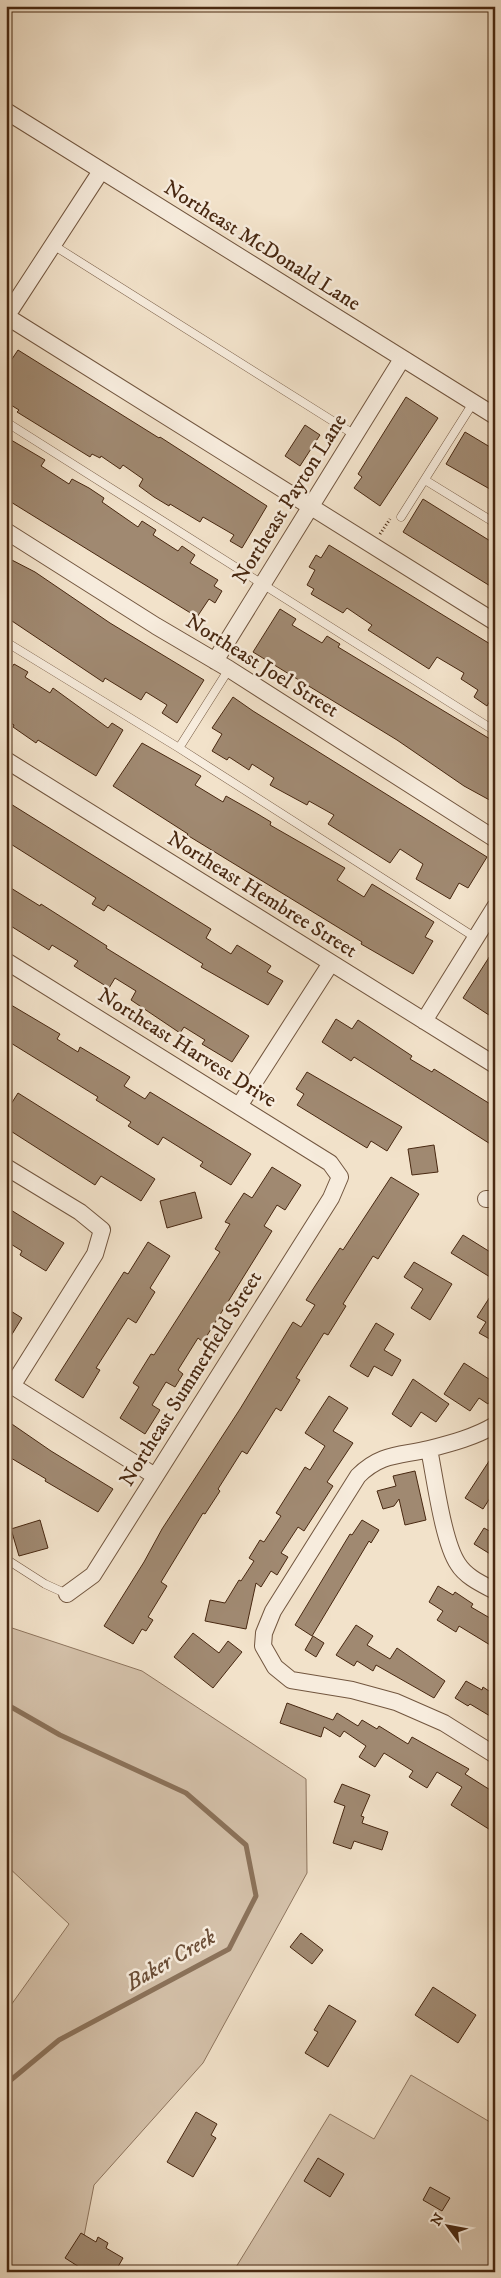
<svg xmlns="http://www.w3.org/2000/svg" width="501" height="2278" viewBox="0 0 501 2278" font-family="'IM FELL DW Pica',serif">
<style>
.green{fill:#d5c2ab;stroke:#8e755e}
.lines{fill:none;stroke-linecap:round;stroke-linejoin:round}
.stream{stroke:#8b725a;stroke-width:5}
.building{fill:#a08971;stroke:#482811}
.lane-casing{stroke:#72563f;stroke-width:9}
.street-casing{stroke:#72563f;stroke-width:18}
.path{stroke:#482811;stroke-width:3;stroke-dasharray:1 2.5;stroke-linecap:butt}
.lane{stroke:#f7ecdd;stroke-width:8}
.street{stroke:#f7ecdd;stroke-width:16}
.labels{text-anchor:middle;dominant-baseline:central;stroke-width:5;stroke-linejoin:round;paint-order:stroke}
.street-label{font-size:21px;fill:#482811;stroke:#f7ecdd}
.water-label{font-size:22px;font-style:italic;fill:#6a4d36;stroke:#f7ecdd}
</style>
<rect width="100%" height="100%" fill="#f2e2ca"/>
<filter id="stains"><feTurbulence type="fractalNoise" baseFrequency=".004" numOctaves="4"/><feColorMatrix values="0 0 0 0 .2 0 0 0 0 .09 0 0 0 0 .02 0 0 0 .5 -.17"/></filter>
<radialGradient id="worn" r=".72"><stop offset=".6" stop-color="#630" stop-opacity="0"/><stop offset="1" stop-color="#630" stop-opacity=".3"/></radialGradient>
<path class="green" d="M6,1626L142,1671L306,1779L307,1873L203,2063L94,2185L77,2272H6V2012L69,1924L6,1865Z
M411,2075L495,2125V2272H233L330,2114L374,2139Z"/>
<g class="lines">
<path class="stream" d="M6,1704L60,1735L186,1793L246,1845L256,1896L229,1949L59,2040L6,2084"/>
</g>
<path class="building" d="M18,350L159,438L160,437L267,506L242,548L230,541L234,535L203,517L200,522L170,504L169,506L154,497L139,486L143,479L123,465L120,469L101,456L100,458L92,454L90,457L17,412L19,410L6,402V368Z
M406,397L438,418L380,506L354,488L362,477L358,474Z
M305,425L320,435L300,466L285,456Z
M465,432L495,450V492L446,464Z
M6,437L45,460L41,466L69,484L72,479L89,488L104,498L102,502L138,527L142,521L156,530L153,535L178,551L182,546L195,555L190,563L218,580L214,586L222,591L215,603L209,599L197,617L6,499Z
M423,499L495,544V589L403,532Z
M329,545L495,647V692L487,706L474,697L478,690L461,679L464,673L437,657L429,669L368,630L372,625L347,608L343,613L311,594L314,589L307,585L315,570L309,567L316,555L321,558Z
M6,557L35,572L110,623L204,680L177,723L162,713L167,705L146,692L141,700L105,678L103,682L6,617Z
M280,609L296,619L292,625L322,643L327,636L340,644L338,647L495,742V803L464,786L397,740L253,652Z
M14,664L28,672L25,677L50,693L53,688L108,728L112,723L123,730L96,776L38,740L36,743L13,727L14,725L6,720V676Z
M233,697L253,711L487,857L468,888L459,883L450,899L416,879L423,864L400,849L390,863L328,824L334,815L309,801L307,805L270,785L274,778L252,764L249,770L229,757L227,760L212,751L222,734L212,728Z
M142,743L201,776L195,785L223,802L226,796L256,813L271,822L270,825L345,868L337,880L364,897L372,884L434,922L425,937L433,941L413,974L361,944L362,942L187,835L188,834L113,786Z
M6,801L211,929L206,938L231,954L237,945L271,966L267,972L283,981L268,1005L201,967L203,964L108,905L104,911L92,904L96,898L6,841Z
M6,885L40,906L41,904L107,946L106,948L249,1036L232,1062L202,1044L205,1040L184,1027L180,1033L131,1000L136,991L115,978L109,988L74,966L78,961L52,945L49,950L6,923Z
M495,948V1019L463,998Z
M6,1002L60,1034L57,1039L78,1052L80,1047L130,1077L124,1086L145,1099L150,1092L251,1154L231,1185L200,1166L203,1162L163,1137L158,1145L128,1126L131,1122L96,1100L98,1097L6,1040Z
M336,1019L352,1029L358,1020L412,1056L410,1059L432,1072L434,1069L495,1107V1147L354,1057L351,1061L322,1042Z
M307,1072L402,1127L387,1151L371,1141L367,1148L297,1105L304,1094L296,1089Z
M18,1093L155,1179L141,1201L101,1176L95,1185L6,1128V1112Z
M434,1145L438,1172L412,1175L408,1149Z
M272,1167L301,1185L285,1210L277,1205L264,1226L272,1231L203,1342L198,1338L178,1370L183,1374L175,1387L166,1382L152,1405L160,1410L145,1434L120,1418L139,1387L133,1383L151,1354L154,1355L220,1252L215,1249L230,1224L225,1222L244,1193L252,1198Z
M391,1177L419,1194L378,1259L373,1256L343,1304L346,1306L328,1335L324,1333L296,1378L300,1380L281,1411L276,1408L247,1454L242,1451L218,1489L220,1491L205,1514L203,1513L161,1582L167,1586L148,1617L153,1620L146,1631L142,1629L133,1644L104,1626L144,1562L162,1529L240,1409L293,1322L301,1327L315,1305L306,1300L315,1286L340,1248L343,1250Z
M195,1192L202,1218L167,1228L160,1201Z
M6,1207L64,1243L46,1271L20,1255L22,1251L6,1241Z
M463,1235L495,1255V1269L490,1277L451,1253Z
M148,1242L170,1256L150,1288L155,1292L136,1323L128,1318L96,1368L100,1370L83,1398L55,1380L124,1272L128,1274Z
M414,1262L452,1284L430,1320L411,1308L423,1289L404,1277Z
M495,1289V1342L479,1333L486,1322L477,1317Z
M6,1308L22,1318L6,1344Z
M376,1323L394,1334L384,1350L401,1360L392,1376L374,1366L368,1377L350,1366Z
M464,1363L495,1383V1394L488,1404L479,1398L470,1411L444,1394Z
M413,1379L449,1404L436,1422L421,1412L411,1427L392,1414Z
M329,1396L348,1408L333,1431L353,1443L327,1482L333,1486L304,1531L298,1527L281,1553L288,1557L277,1575L271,1571L261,1587L256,1583L246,1629L205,1621L210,1600L225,1603L239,1580L241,1581L254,1561L249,1558L260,1540L264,1542L281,1516L276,1513L305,1467L310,1470L325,1446L305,1433Z
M6,1420L51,1451L113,1489L98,1512L45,1481L46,1479L6,1455Z
M495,1452V1490L483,1509L465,1498Z
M415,1471L426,1520L405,1525L399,1499L394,1506L383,1509L377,1491L396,1486L393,1476Z
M40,1520L48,1548L19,1556L11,1529Z
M362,1520L379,1530L371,1543L369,1541L312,1636L295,1625L350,1534L352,1535Z
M484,1528L495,1534V1557L474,1544Z
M438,1586L453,1595L455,1592L473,1604L471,1607L495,1621V1648L459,1626L456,1632L437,1620L443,1611L429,1602Z
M356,1625L373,1636L367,1645L390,1659L397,1648L445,1681L434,1698L376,1665L373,1671L357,1661L354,1666L336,1655Z
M193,1633L219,1653L228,1641L242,1652L213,1688L174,1657Z
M313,1636L324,1643L316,1657L305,1650Z
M466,1681L482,1690L483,1687L495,1695V1719L470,1704L468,1706L455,1698Z
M287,1703L333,1720L337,1713L358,1726L362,1720L377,1729L379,1726L408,1744L412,1737L469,1769L465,1774L495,1793V1833L451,1805L462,1787L437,1772L427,1788L409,1777L413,1771L384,1753L375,1767L359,1757L366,1746L344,1731L340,1737L324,1727L321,1737L280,1723Z
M342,1784L370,1795L361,1816L364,1817L362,1823L388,1832L382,1850L354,1841L351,1849L333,1843L345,1806L334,1802Z
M301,1933L323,1950L312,1964L290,1947Z
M433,1987L476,2015L458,2043L415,2015Z
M329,2005L356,2021L328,2067L305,2053L318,2032L314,2030Z
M196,2112L217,2124L211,2135L216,2138L193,2177L167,2162Z
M318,2158L344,2174L330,2197L304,2181Z
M430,2187L450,2198L442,2211L423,2200Z
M81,2233L96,2242L98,2237L108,2243L106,2248L123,2258L115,2272H87L65,2258Z"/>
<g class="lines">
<g class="lane-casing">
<path id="lane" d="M53,245L355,435
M6,422L495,731
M425,480L495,523
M401,517L473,403
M6,642L179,748L476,938
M179,748L229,669
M6,1559L45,1584L67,1594"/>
</g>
<g class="street-casing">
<path id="street" d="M6,111L495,416
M6,316L495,622
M6,317L101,171
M6,531L156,626L229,669L495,839
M215,661L402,359
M6,760L495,1065
M6,961L330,1163L340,1177L331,1198L93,1575L67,1594
M424,1021L495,907
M239,1106L331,963
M6,1167L80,1212L102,1230L95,1254L12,1386
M486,1199H495
M6,1382L155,1476
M495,1425C475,1437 452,1443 429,1449C400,1456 381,1453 358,1476L273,1611L264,1633L263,1646L275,1667L291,1680L352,1690L396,1702L444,1723L495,1755
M429,1449C435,1478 443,1542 458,1564C466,1577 482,1584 495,1591"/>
</g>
<path class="path" d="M380,534L390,519"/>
<use href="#lane" class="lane"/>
<use href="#street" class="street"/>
</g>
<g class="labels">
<g class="street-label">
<text transform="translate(262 246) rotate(32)">Northeast McDonald Lane</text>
<text transform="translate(290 499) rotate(-58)">Northeast Payton Lane</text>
<text transform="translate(262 666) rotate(32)">Northeast Joel Street</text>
<text transform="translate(262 895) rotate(32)">Northeast Hembree Street</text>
<text transform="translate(187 1048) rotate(32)">Northeast Harvest Drive</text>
<text transform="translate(191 1379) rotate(-58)">Northeast Summerfield Street</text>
</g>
<g class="water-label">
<text transform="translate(171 1960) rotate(-30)">Baker Creek</text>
</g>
</g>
<rect width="501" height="2278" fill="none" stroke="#f2e2ca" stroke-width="25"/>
<rect x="8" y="8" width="486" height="2263" fill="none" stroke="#482811" stroke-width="2.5"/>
<rect x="12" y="12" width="476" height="2253" fill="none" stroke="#482811"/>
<g transform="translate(448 2226) rotate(302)" stroke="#f7ecdd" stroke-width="4" paint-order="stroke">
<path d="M0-4L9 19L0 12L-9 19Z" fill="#482811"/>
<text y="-8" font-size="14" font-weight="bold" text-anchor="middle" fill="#482811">N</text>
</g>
<rect width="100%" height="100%" filter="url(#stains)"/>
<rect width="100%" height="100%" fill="url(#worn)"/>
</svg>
